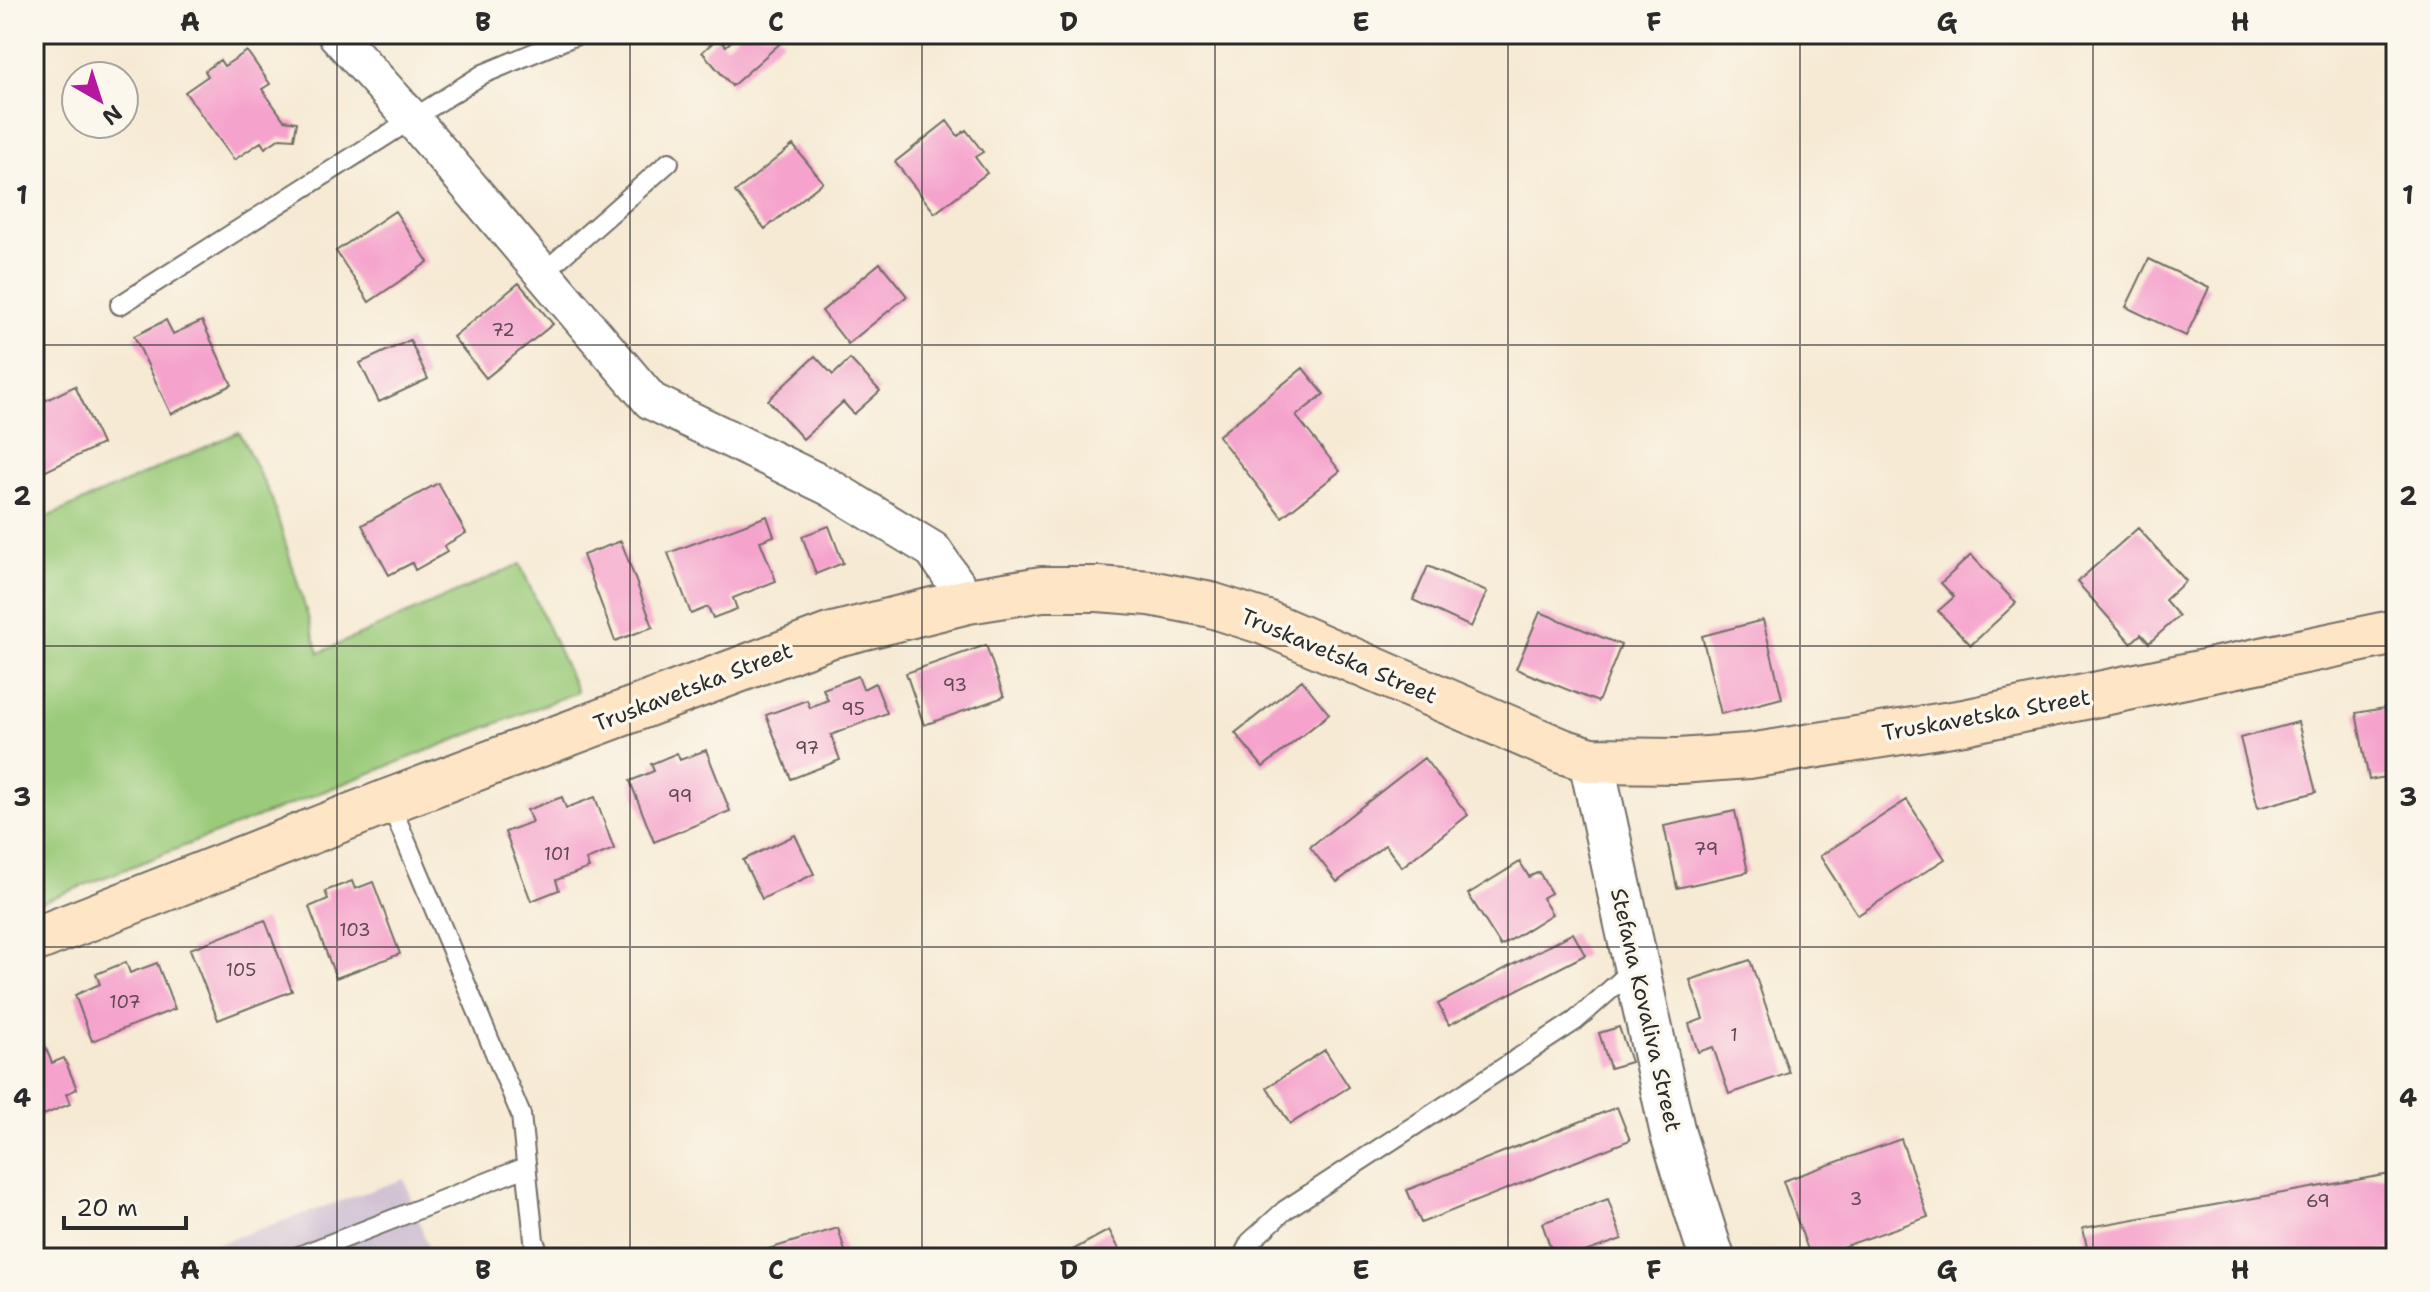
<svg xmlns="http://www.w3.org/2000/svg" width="2430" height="1292" viewBox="0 0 2430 1292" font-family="'Shantell Sans',sans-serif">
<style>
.industrial{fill:#cdbed2}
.green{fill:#9bcb7a;stroke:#637b52;stroke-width:2}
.building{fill:#f5a3cc}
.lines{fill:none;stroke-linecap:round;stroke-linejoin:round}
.service-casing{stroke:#726e66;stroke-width:22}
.minor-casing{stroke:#726e66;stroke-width:40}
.tertiary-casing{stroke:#726e66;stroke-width:48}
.secondary-casing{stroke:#726e66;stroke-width:48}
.service{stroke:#fff;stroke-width:18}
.minor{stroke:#fff;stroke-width:36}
.tertiary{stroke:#fff;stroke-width:44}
.secondary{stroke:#fee5c5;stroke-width:44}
.grid{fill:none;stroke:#2b2b2b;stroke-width:2;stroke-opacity:0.55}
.labels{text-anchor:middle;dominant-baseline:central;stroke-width:7;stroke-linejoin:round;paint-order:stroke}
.number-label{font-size:18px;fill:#5e4953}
.street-label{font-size:22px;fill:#2b2b2b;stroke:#fbf7ec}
.neatline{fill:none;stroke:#2b2b2b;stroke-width:3}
.grid-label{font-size:26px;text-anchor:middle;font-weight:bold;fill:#2b2b2b}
</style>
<rect width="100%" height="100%" fill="#fbf7ec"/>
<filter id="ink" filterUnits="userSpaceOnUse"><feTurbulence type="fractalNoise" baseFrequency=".0125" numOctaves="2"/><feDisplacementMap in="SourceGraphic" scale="16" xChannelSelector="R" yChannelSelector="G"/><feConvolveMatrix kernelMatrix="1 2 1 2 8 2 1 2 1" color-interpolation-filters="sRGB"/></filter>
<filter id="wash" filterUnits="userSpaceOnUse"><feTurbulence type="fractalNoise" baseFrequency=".006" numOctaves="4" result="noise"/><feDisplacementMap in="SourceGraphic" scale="32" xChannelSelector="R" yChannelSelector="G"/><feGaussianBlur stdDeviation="1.8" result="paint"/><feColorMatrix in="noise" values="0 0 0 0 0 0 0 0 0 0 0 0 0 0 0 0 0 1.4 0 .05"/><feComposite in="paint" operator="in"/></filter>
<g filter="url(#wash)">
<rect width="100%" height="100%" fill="#f6ead4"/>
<path class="industrial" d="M404,1179L432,1258H176Z"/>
<path class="green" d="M239,432L272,499L319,653L520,564L577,692L34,905V523Z"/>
<g id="blocks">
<path class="building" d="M739,34H778L784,40L732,86L702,52L718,38L726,46Z
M247,51L270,84L262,89L284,120L297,122L294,139L280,138L265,148L261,142L234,160L185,92L208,76L205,71L220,60L224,66Z
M947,121L958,136L966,130L983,152L975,157L987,173L935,213L895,162Z
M793,145L823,182L765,229L735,192Z
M395,211L428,262L369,302L336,251Z
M2149,259L2209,288L2186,336L2126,307Z
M880,263L907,296L848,344L822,311Z
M519,283L553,324L486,378L453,337Z
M166,320L173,334L202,321L232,385L171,414L134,336Z
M410,340L428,379L379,402L360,363Z
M815,356L833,375L850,359L880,391L854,414L843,402L803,439L768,400Z
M1303,368L1324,394L1296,416L1340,471L1282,517L1218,436Z
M75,386L102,444L44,472L34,452V406Z
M438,483L466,533L444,546L447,552L415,570L412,563L389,575L362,525Z
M767,516L774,536L760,541L776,581L733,598L737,609L713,618L708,607L691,614L668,553Z
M829,526L843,563L816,574L802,536Z
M2138,528L2186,581L2165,600L2179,616L2149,643L2141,634L2131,643L2077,582Z
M621,541L653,627L615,641L583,555Z
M1971,555L2016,603L1971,645L1938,611L1954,597L1941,583Z
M1428,566L1487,592L1471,627L1413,600Z
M1540,612L1621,645L1598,702L1516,669Z
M1763,620L1782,698L1721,714L1702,636Z
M986,645L1004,697L924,725L906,673Z
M858,676L863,689L875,683L887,713L831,735L840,760L791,779L766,715L807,700L810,708L818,704L828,700L823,689Z
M1302,680L1329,714L1263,767L1235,733Z
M2396,706V775L2369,780L2356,713Z
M2298,722L2316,792L2258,808L2240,738Z
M706,750L730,811L654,842L630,781L654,771L651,764L677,753L680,760Z
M1424,758L1468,815L1402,867L1385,845L1337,882L1310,847Z
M562,797L566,808L595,797L614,849L586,860L589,868L556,880L559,890L531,901L505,832L532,822L527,810Z
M1907,800L1945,859L1858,915L1820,856Z
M1735,811L1748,872L1677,888L1664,826Z
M795,835L814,874L762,899L743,860Z
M1520,862L1529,877L1539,872L1551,893L1542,898L1552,914L1501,946L1468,894Z
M352,881L355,889L373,882L400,954L336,978L309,907L328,899L325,891Z
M265,920L292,991L218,1020L190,949Z
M1573,933L1585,955L1449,1025L1438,1004Z
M1750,960L1789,1073L1729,1094L1713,1047L1698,1052L1689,1024L1703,1019L1690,980Z
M126,962L130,973L157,963L175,1009L92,1041L75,995L100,984L96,974Z
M34,1020L52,1063L64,1058L77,1089L66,1094L70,1104L34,1119Z
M1619,1027L1631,1062L1610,1068L1599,1033Z
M1325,1050L1349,1087L1290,1124L1267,1087Z
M1617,1107L1630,1140L1421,1223L1407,1190Z
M1901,1139L1928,1217L1811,1258L1783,1181Z
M2396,1173V1249L2346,1258H2089L2083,1228Z
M1608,1199L1622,1239L1568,1258H1554L1542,1223Z
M838,1228L847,1258H761L759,1252Z
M1109,1230L1124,1258H1072L1069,1252Z"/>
</g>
</g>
<g filter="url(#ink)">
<use href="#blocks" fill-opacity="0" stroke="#726e66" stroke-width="2"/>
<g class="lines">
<g class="service-casing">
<path id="service" d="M543,273L669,162
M120,305L483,74L579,34
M389,801L521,1115L534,1240L540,1258
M294,1258L526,1167
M1242,1258L1250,1242L1285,1210L1575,1021L1636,967"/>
</g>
<g class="minor-casing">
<path id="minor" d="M336,34L413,120L651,401L829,487L933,550L968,601"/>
</g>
<g class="tertiary-casing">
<path id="tertiary" d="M1591,760L1673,1134L1712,1258"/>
</g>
<g class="secondary-casing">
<path id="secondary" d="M34,940L389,801L829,636L968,601L1042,589H1098L1150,593L1211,605L1264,622L1562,751L1591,760L1679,761L1749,756L1964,722L2396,632"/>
</g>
<use href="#service" class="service"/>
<use href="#minor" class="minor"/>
<use href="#tertiary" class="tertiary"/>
<use href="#secondary" class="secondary"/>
</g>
</g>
<path class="grid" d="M337,34V1258M630,34V1258M922,34V1258M1215,34V1258M1508,34V1258M1800,34V1258M2093,34V1258M34,345H2396M34,646H2396M34,947H2396"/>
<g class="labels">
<g class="number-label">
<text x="503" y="330">72</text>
<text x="955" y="685">93</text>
<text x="853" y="709">95</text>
<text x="807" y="748">97</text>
<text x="680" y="796">99</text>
<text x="1706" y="849">79</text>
<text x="557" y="854">101</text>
<text x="355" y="930">103</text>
<text x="241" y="970">105</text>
<text x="125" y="1002">107</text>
<text x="1734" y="1035">1</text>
<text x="1856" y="1199">3</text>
<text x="2318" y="1201">69</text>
</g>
<g class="street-label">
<text transform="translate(1339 656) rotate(23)">Truskavetska Street</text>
<text transform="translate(693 687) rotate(-21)">Truskavetska Street</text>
<text transform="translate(1986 715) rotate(-10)">Truskavetska Street</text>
<text transform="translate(1646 1010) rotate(77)">Stefana Kovaliva Street</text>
</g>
</g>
<rect width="2430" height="1292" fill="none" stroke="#fbf7ec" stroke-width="88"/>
<g transform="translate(100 100) rotate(141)"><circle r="38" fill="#fbf7ec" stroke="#a8a59f" stroke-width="2"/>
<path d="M0-6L14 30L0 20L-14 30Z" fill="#b5179e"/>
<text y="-12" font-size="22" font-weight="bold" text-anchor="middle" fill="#2b2b2b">N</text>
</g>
<path d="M64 1216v12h122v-12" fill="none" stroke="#2b2b2b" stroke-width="4"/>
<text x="76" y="1216" font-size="24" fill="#2b2b2b" stroke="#fbf7ec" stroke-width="6" paint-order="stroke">20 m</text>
<rect x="44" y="44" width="2342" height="1204" class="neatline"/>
<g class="grid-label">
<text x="190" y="31">A</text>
<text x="483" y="31">B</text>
<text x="776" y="31">C</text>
<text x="1069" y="31">D</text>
<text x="1361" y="31">E</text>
<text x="1654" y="31">F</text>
<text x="1947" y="31">G</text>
<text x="2240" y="31">H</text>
<text x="22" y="204">1</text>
<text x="2408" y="204">1</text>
<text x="22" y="505">2</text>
<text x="2408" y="505">2</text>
<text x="22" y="806">3</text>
<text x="2408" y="806">3</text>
<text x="22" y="1107">4</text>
<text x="2408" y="1107">4</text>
<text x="190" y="1279">A</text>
<text x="483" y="1279">B</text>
<text x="776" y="1279">C</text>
<text x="1069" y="1279">D</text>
<text x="1361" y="1279">E</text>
<text x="1654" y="1279">F</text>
<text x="1947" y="1279">G</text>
<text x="2240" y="1279">H</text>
</g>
</svg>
